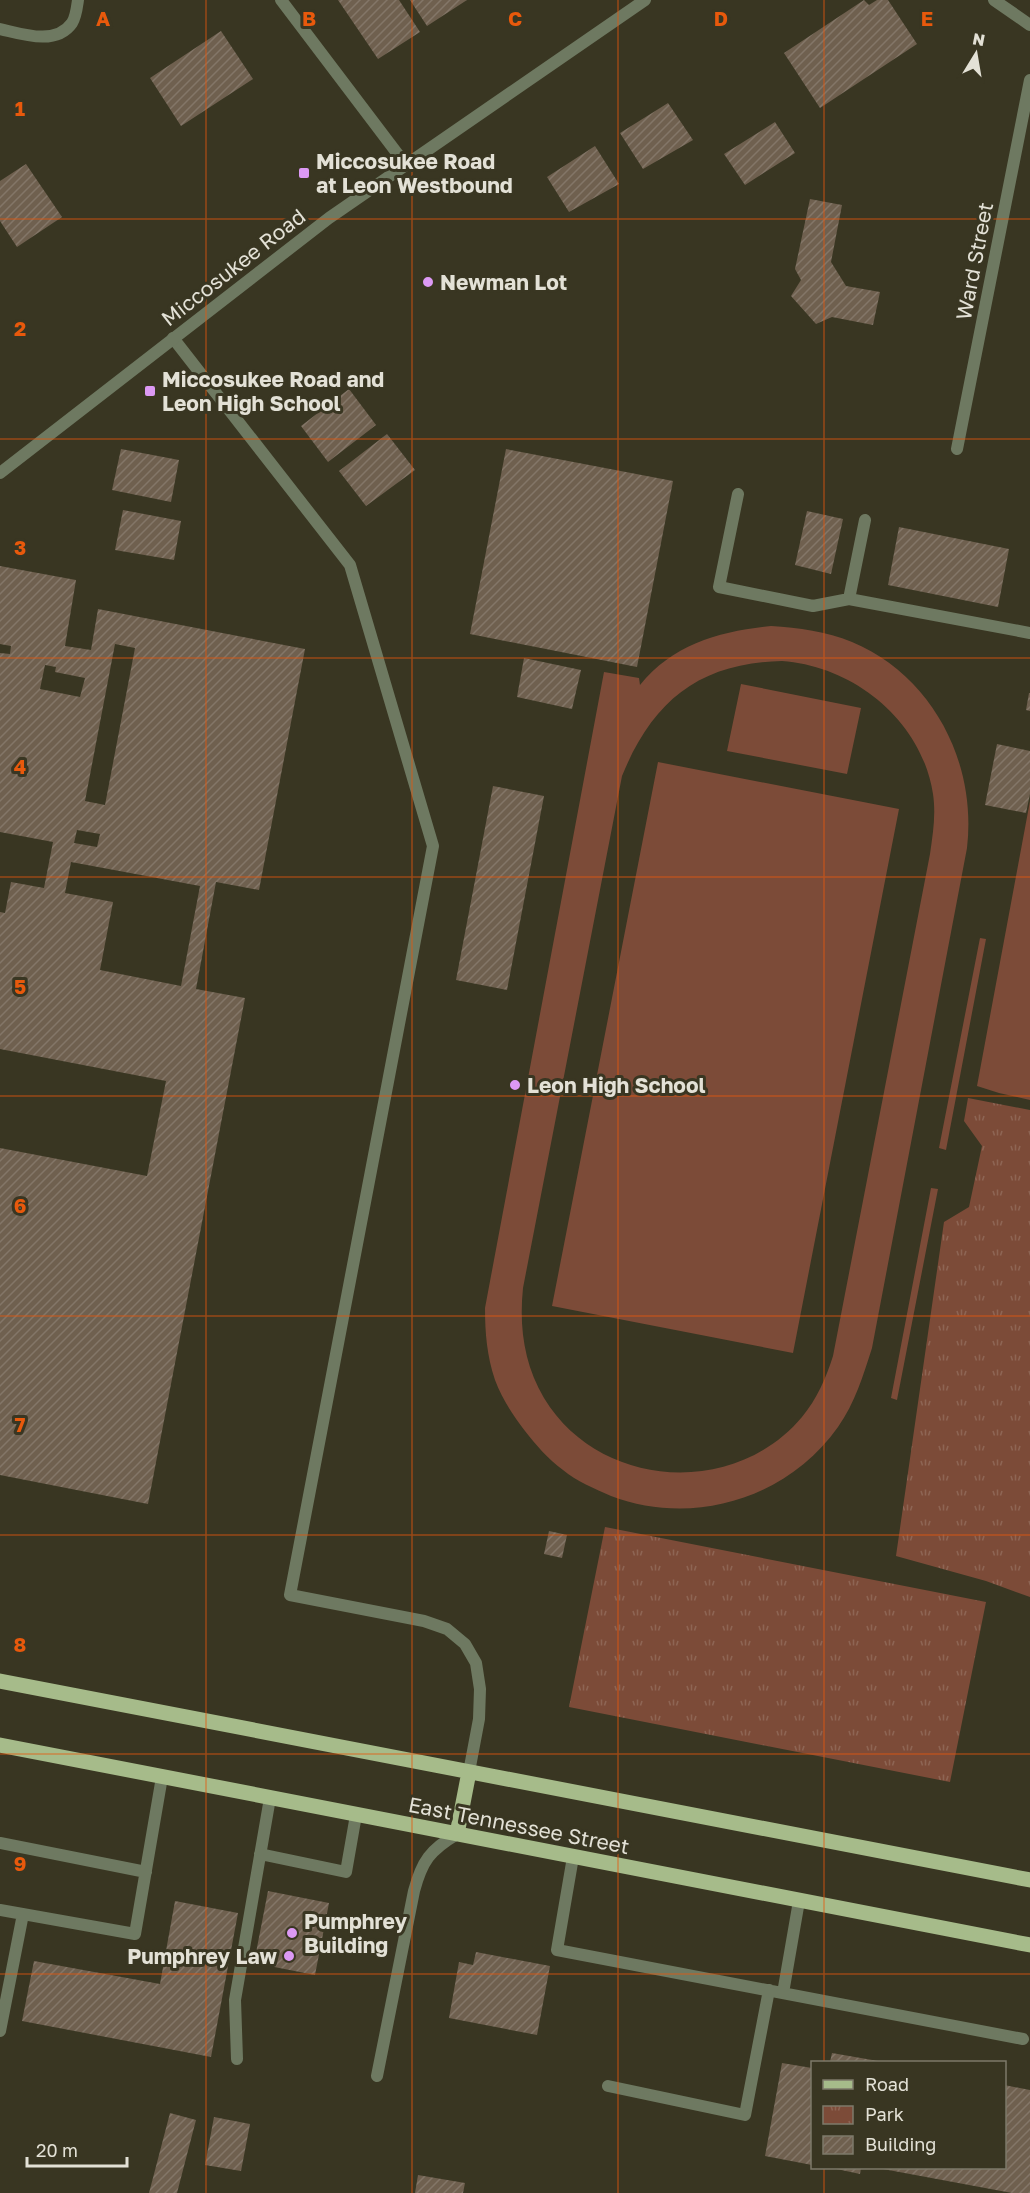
<svg xmlns="http://www.w3.org/2000/svg" width="1030" height="2193" viewBox="0 0 1030 2193" font-family="'Golos Text',sans-serif">
<style>
.grass{fill:#7c4b38;fill-rule:evenodd}
.park{fill:url(#park-tufts)}
.building{fill:url(#building-hatch);fill-rule:evenodd}
.lines{fill:none;stroke-linecap:round;stroke-linejoin:round}
.service{stroke:#6e7961;stroke-width:12}
.minor{stroke:#6e7961;stroke-width:12}
.tertiary{stroke:#6e7961;stroke-width:12}
.primary{stroke:#a6bb8a;stroke-width:15}
.grid{fill:none;stroke:#e8590c;stroke-width:1.5;stroke-opacity:0.55}
.poi-dot{fill:#dc99f4;stroke:#393622;stroke-width:2}
.labels{text-anchor:middle;dominant-baseline:central;stroke-width:6;stroke-linejoin:round;paint-order:stroke}
.poi-label{font-size:21px;font-weight:bold;fill:#e3e1d6;stroke:#393622;text-anchor:start}
.street-label{font-size:21px;fill:#e3e1d6;stroke:#393622}
.grid-label{font-size:20px;text-anchor:middle;font-weight:bold;fill:#e8590c;stroke:#393622;stroke-width:6;stroke-linejoin:round;paint-order:stroke}
</style>
<defs>
<pattern id="park-tufts" width="24" height="20" patternUnits="userSpaceOnUse" patternTransform="scale(1.5)"><rect width="24" height="20" fill="#7c4b38"/><path d="M3 7l-1-3M5 7V3M7 7l1-3M15 17l-1-3M17 17v-4M19 17l1-3" fill="none" stroke="#8e6554"/></pattern>
<pattern id="building-hatch" width="6" height="6" patternUnits="userSpaceOnUse" patternTransform="scale(1.5)"><rect width="6" height="6" fill="#6f604f"/><path d="M-1 1l2-2M0 6l6-6M5 7l2-2" fill="none" stroke="#837668"/></pattern>
</defs>
<rect width="100%" height="100%" fill="#393622"/>
<path class="grass" d="M771,626C799,628 826,631 852,642C933,676 977,763 967,848L872,1348C863,1376 855,1403 838,1427C787,1499 693,1527 611,1496C595,1489 576,1481 563,1470C548,1459 536,1445 525,1431C513,1415 502,1399 495,1380C487,1356 485,1333 485,1308L604,672L639,678L640,685C673,644 721,631 771,626ZM782,661C854,666 922,721 933,794C936,815 933,833 930,854L833,1356C826,1378 817,1399 802,1417C734,1498 599,1489 544,1398C524,1364 519,1327 523,1288L622,776C653,700 700,663 782,661Z
M741,684L861,708L847,774L727,751Z
M658,762L899,809L793,1353L552,1306Z
M1030,801V1100L999,1093L977,1086Z
M980,938L986,939L946,1150L939,1148Z
M931,1188L938,1189L897,1400L891,1398Z"/>
<path class="park" d="M968,1098L1030,1110V1597L986,1581L896,1556L944,1222L969,1207L982,1146L964,1121Z
M605,1527L986,1602L950,1782L569,1707Z"/>
<path class="building" d="M338,0H399L420,32L378,59Z
M410,0H467L427,26Z
M864,0L869,5L877,0H888L917,44L820,108L784,53Z
M221,31L253,79L181,126L150,78Z
M668,103L693,140L643,169L620,133Z
M775,122L795,153L745,185L724,154Z
M595,146L619,184L569,212L547,177Z
M26,164L62,217L17,247L0,221V181Z
M810,199L842,205L831,262L846,286L880,292L873,325L832,317L816,324L791,296L801,280L795,269Z
M349,389L376,425L328,462L301,426Z
M387,434L415,470L366,506L339,471Z
M121,449L179,460L171,502L112,490Z
M506,449L673,481L637,667L470,634Z
M123,510L181,521L174,560L115,550Z
M807,511L843,519L831,574L795,565Z
M899,527L1009,549L998,607L888,585Z
M0,566L76,580L65,646L91,650L98,609L305,649L259,890L216,882L196,989L245,998L148,1504L0,1475V1148L147,1176L166,1081L0,1049V912L5,913L11,882L44,888L53,842L0,832V653L10,654L11,646L0,644ZM115,644L135,648L105,805L85,801ZM45,665L56,667L55,672L85,678L80,697L40,689ZM77,830L100,834L97,847L74,843ZM71,862L200,886L181,986L100,970L113,902L65,893Z
M524,658L581,670L572,709L517,697Z
M1029,693H1030V711L1026,710Z
M997,744L1030,751V794L1026,813L985,805Z
M493,786L544,796L507,990L456,980Z
M549,1531L567,1535L562,1558L544,1554Z
M268,1891L329,1903L315,1975L254,1963Z
M175,1901L238,1913L211,2057L22,2021L34,1961L160,1984Z
M476,1952L550,1966L537,2035L449,2018L459,1962L473,1965Z
M832,2053L878,2061L877,2062H830Z
M782,2063L812,2068V2165L765,2156Z
M1004,2085L1030,2090V2193H1012L883,2169L1004,2168Z
M170,2113L196,2120L177,2193H149Z
M214,2117L250,2124L241,2171L205,2165Z
M832,2168H861L860,2174Z
M418,2175L465,2183L463,2193H415Z"/>
<g class="lines">
<path class="service" d="M173,338L350,565L433,846L290,1595L424,1621L447,1629L465,1644L476,1663L480,1689L479,1719L469,1772
M738,494L719,587L813,606L849,599L1030,633
M849,599L865,520
M0,1843L146,1872
M260,1854L346,1872L356,1815
M573,1857L557,1950L1023,2039
M0,1910L135,1934L162,1777
M783,1993L799,1901
M0,2031L23,1914
M237,2059L235,2000L270,1798
M377,2076L414,1891C422,1861 430,1850 457,1834
M608,2086L745,2115L769,1990"/>
<path class="minor" d="M281,0L406,165
M994,0L1030,25
M0,29C22,34 56,46 72,23C76,17 77,7 78,0
M957,449L1030,80"/>
<path class="tertiary" d="M0,473L329,218L645,0"/>
<path class="primary" d="M0,1681L1030,1880
M0,1745L1030,1945
M457,1834L469,1772"/>
</g>
<path class="grid" d="M206,0V2193M412,0V2193M618,0V2193M824,0V2062M0,219H1030M0,439H1030M0,658H1030M0,877H1030M0,1096H1030M0,1316H1030M0,1535H1030M0,1754H1030M0,1974H1030M824,2168V2193"/>
<g class="poi-dot">
<rect x="298" y="167" width="12" height="12" rx="3"/>
<circle cx="428" cy="282" r="6"/>
<rect x="144" y="385" width="12" height="12" rx="3"/>
<circle cx="515" cy="1085" r="6"/>
<circle cx="292" cy="1933" r="6"/>
<circle cx="289" cy="1956" r="6"/>
</g>
<g class="labels">
<g class="poi-label">
<text x="316" y="161">Miccosukee Road<tspan x="316" dy="24">at Leon Westbound</tspan></text>
<text x="440" y="282">Newman Lot</text>
<text x="162" y="379">Miccosukee Road and<tspan x="162" dy="24">Leon High School</tspan></text>
<text x="527" y="1085">Leon High School</text>
<text x="304" y="1921">Pumphrey<tspan x="304" dy="24">Building</tspan></text>
<text x="277" y="1956" text-anchor="end">Pumphrey Law</text>
</g>
<g class="street-label">
<text transform="translate(974 261) rotate(-79)">Ward Street</text>
<text transform="translate(233 267) rotate(-38)">Miccosukee Road</text>
<text transform="translate(519 1825) rotate(11)">East Tennessee Street</text>
</g>
</g>
<g class="grid-label">
<text x="103" y="26">A</text>
<text x="309" y="26">B</text>
<text x="515" y="26">C</text>
<text x="721" y="26">D</text>
<text x="927" y="26">E</text>
<text x="20" y="116">1</text>
<text x="20" y="336">2</text>
<text x="20" y="555">3</text>
<text x="20" y="774">4</text>
<text x="20" y="994">5</text>
<text x="20" y="1213">6</text>
<text x="20" y="1432">7</text>
<text x="20" y="1652">8</text>
<text x="20" y="1871">9</text>
</g>
<rect x="811" y="2061" width="195" height="108" fill="#393622" stroke="#7d7a6a" stroke-width="1.5"/>
<rect x="823" y="2080" width="30" height="9" fill="#a6bb8a" stroke="#7d7a6a" stroke-width="1.5"/>
<text x="865" y="2091" font-size="18" fill="#e3e1d6">Road</text>
<rect x="823" y="2106" width="30" height="18" fill="url(#park-tufts)" stroke="#7d7a6a" stroke-width="1.5"/>
<text x="865" y="2121" font-size="18" fill="#e3e1d6">Park</text>
<rect x="823" y="2136" width="30" height="18" fill="url(#building-hatch)" stroke="#7d7a6a" stroke-width="1.5"/>
<text x="865" y="2151" font-size="18" fill="#e3e1d6">Building</text>
<g transform="translate(976 54) rotate(11)" stroke="#393622" stroke-width="4.5" paint-order="stroke">
<path d="M0-4.5L10 22L0 15L-10 22Z" fill="#e3e1d6"/>
<text y="-9" font-size="16" font-weight="bold" text-anchor="middle" fill="#e3e1d6">N</text>
</g>
<path d="M27 2157v9h100v-9" fill="none" stroke="#e3e1d6" stroke-width="3"/>
<text x="36" y="2157" font-size="18" fill="#e3e1d6" stroke="#393622" stroke-width="4.5" paint-order="stroke">20 m</text>
</svg>
